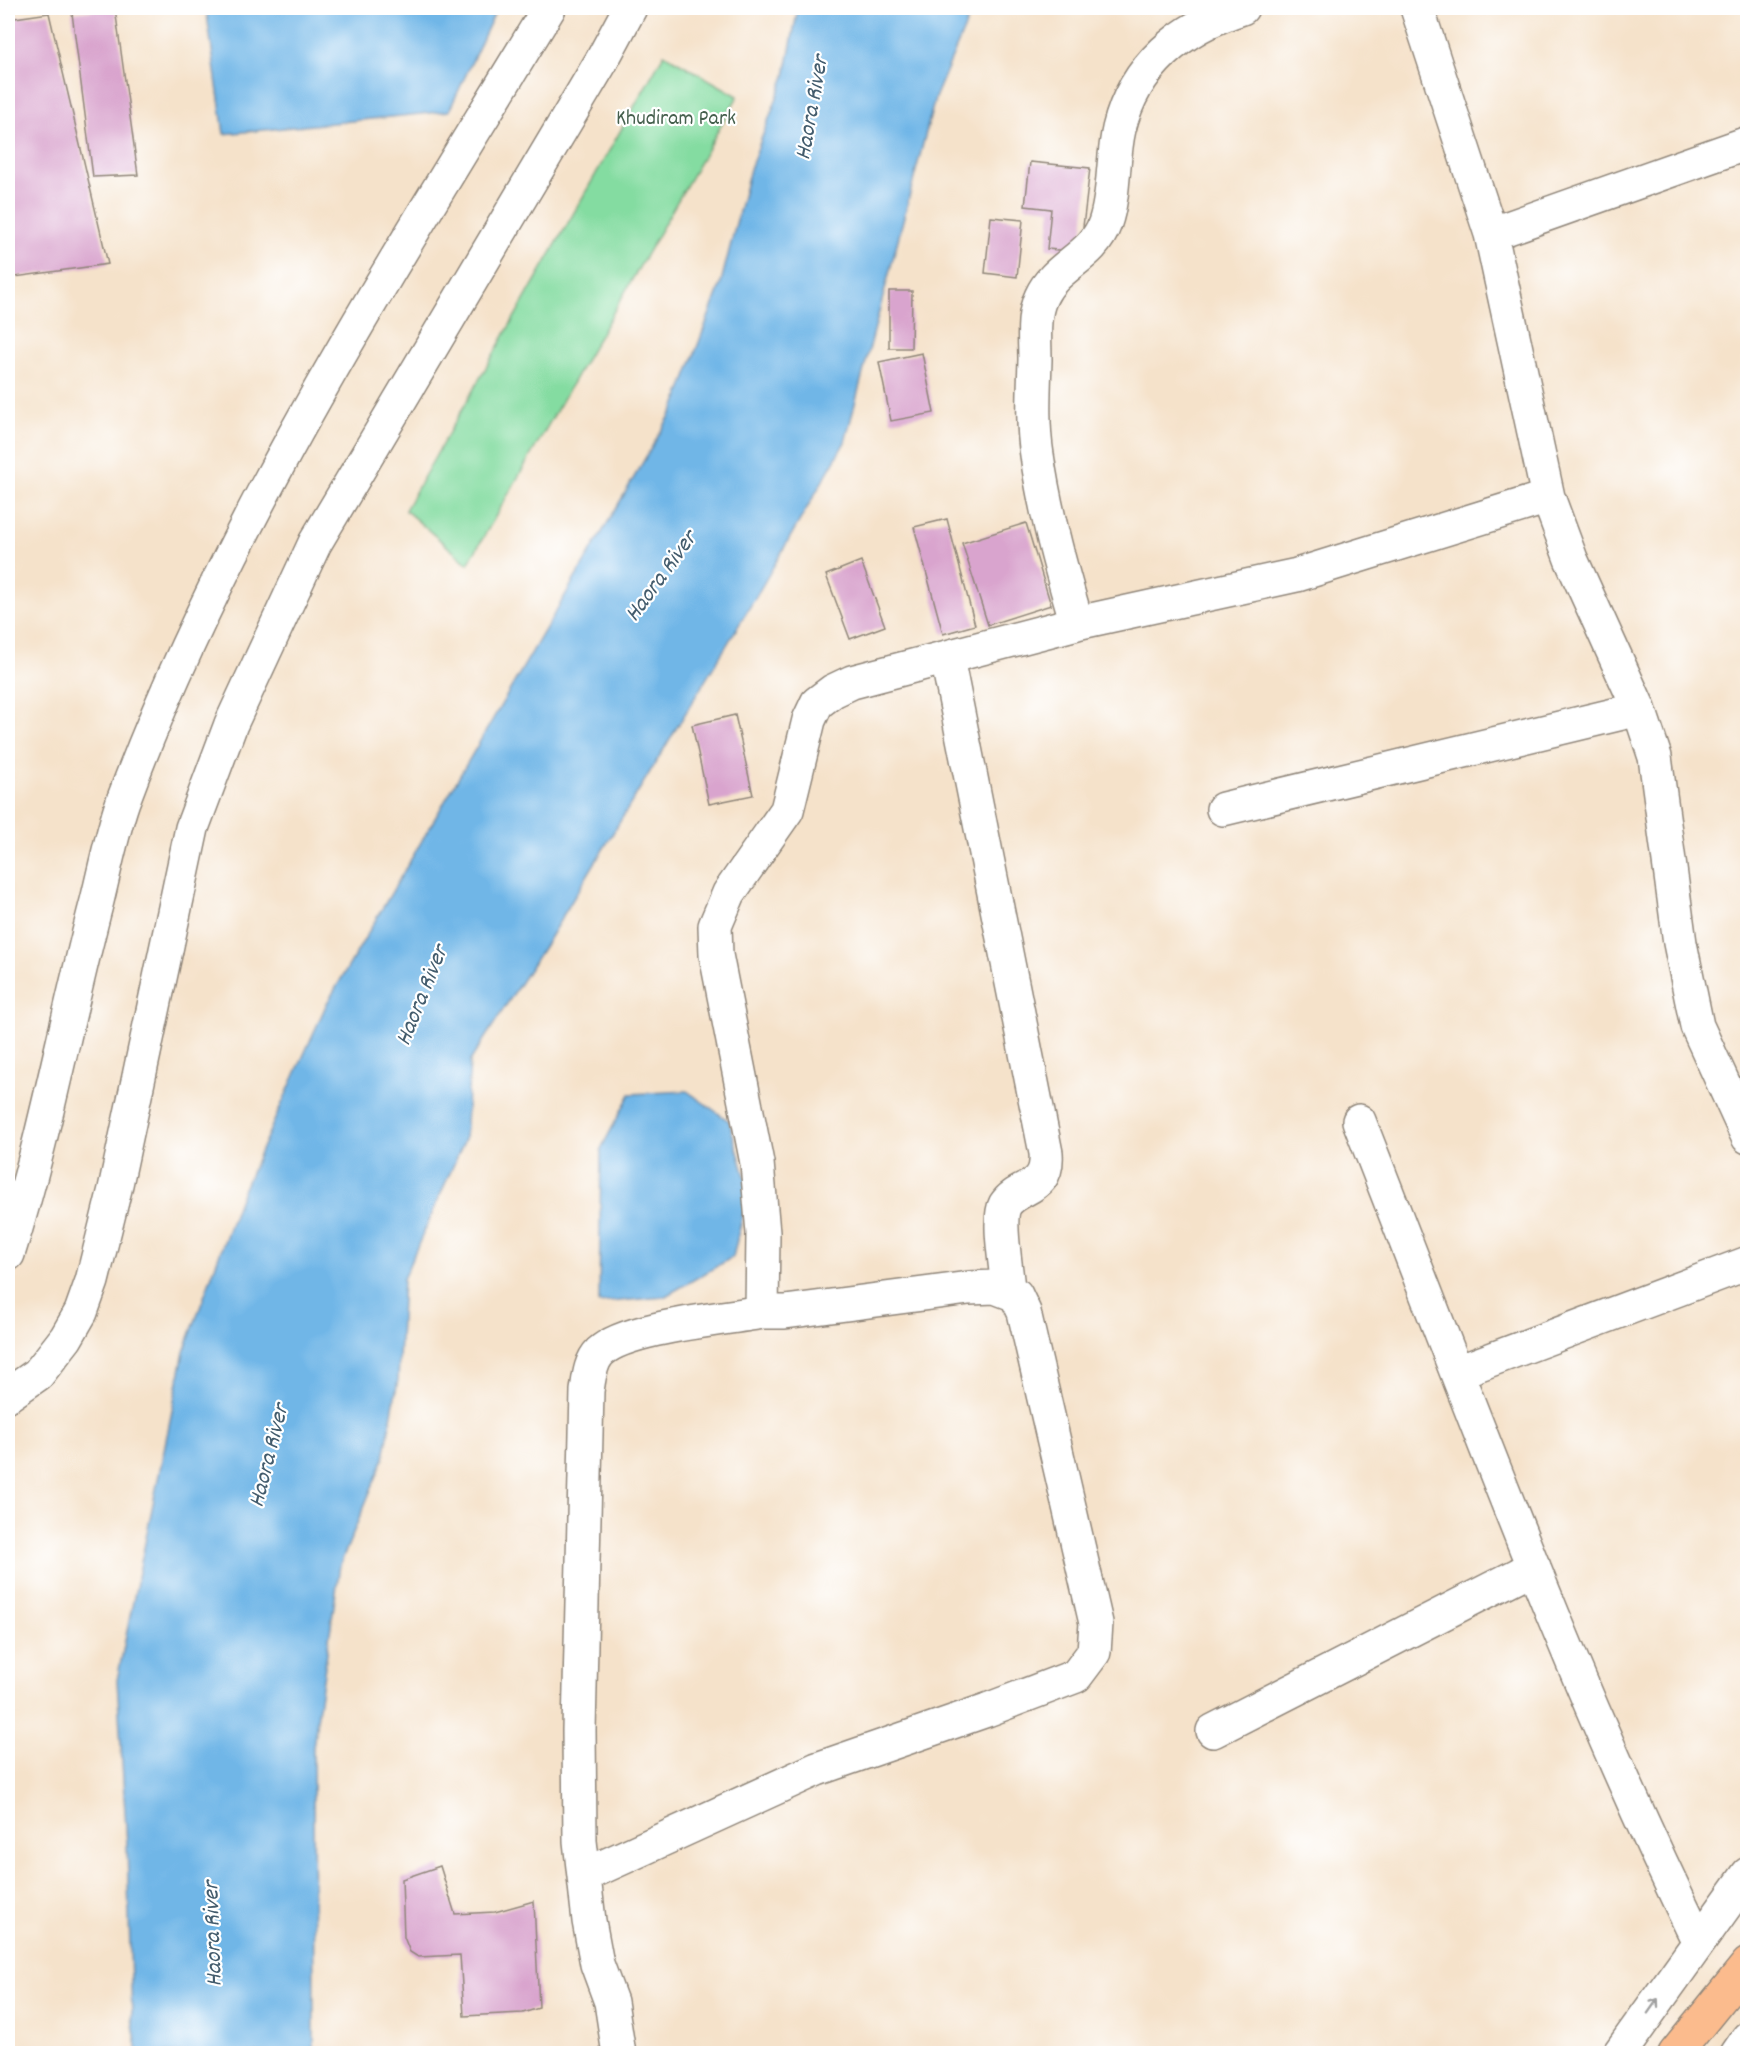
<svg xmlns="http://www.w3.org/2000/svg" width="1755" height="2061" viewBox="0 0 1755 2061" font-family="Dekko,sans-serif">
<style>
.green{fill:#84dca1;stroke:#588466;stroke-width:1.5}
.water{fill:#6fb6e7;stroke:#4d7089;stroke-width:1.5}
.building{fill:#d9a4ce}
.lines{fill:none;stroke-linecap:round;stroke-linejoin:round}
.minor-casing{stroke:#90867a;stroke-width:36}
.tertiary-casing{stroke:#90867a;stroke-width:36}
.primary-casing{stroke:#90867a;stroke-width:36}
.minor{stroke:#fff;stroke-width:33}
.tertiary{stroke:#fff;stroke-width:33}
.primary{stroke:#fbbb8d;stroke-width:33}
.oneway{stroke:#a0a0a0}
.labels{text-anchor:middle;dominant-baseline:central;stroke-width:4.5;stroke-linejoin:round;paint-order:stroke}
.park-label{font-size:22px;fill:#46604e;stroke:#fff}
.water-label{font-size:24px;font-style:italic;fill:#435c6d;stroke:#fff}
</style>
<rect width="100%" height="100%" fill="#fff"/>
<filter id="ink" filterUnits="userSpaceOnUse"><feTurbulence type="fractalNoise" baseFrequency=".0167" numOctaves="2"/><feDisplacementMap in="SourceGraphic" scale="12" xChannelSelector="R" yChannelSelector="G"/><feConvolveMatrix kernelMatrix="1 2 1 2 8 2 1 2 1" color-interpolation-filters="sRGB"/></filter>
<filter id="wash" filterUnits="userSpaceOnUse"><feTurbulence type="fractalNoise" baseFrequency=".008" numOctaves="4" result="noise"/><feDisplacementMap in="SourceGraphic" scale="24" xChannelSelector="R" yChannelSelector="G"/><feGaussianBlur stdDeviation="1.35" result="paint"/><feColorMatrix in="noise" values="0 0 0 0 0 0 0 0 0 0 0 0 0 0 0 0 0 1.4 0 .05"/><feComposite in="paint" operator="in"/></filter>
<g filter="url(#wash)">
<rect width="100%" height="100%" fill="#f5e2ca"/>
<path class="green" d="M664,54L738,96L468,564L405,510Z"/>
<path class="water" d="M206,8H497L449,111L224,134Z
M798,8H973L935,98L845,442L754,600L547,942L470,1061L465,1139L403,1279L398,1380L384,1458L340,1565L313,1747L314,2053H138L132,2018L127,1845L117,1680L184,1352L241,1195L327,1003L674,409L720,286L750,169L785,76Z
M687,1091L729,1121L749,1189L733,1257L664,1297L599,1303L601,1149L630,1094Z"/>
<g id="blocks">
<path class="building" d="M115,8L138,175L93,177L72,13Z
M49,13L108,264L8,278V19Z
M1030,162L1090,168L1080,252L1047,249L1051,209L1025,206Z
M991,217L1023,220L1017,277L985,273Z
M889,291H912L911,348H889Z
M922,353L934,413L891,421L879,362Z
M947,519L975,625L943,634L914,527Z
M1026,523L1051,605L988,625L962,543Z
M861,561L885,626L850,639L826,575Z
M735,715L753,795L709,804L692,725Z
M440,1866L455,1914L495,1912L534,1901L539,2008L523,2013L464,2016L460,1955L418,1957L410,1952L404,1937L402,1879Z"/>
</g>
</g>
<g filter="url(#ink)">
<use href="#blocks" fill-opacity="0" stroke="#90867a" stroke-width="1.5"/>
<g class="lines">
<g class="minor-casing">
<path id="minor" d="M1417,8L1491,234L1548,497L1571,559L1639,709L1655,757L1680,943L1697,1026L1748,1137
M1491,234L1748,143
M1077,623C1060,567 1045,512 1037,455C1032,424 1034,391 1035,360C1035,339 1032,316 1041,297C1055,265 1093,258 1105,223C1115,194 1112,159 1119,129C1134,66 1182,27 1242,8
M947,658L1046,1153C1049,1192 1018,1184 1005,1205C997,1220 1007,1271 1008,1290
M1223,809L1639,709
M1359,1121C1467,1396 1568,1675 1698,1940
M1458,1372L1748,1263
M1213,1731L1534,1567
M585,1875L817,1769L987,1710L1076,1676L1094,1652L1096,1623L1024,1312L1016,1295L995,1287L969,1288L785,1312H762
M619,2054L611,2002L597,1964L589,1921L580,1841L579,1730L587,1391C589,1378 590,1362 600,1352C626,1327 724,1319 762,1312L763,1233L757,1163L716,955L715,926L729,893L787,810L809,720L817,703L833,691L852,682L1077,623L1297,575L1548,497"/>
</g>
<g class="tertiary-casing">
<path id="tertiary" d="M8,1254C45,1138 66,1018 97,901C105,868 112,833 123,801C228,518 394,264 549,8
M8,1395L38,1374L66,1338L81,1312L92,1281L115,1189L192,828L231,724L315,543L601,62L630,8
M1619,2054L1748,1874
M1737,2054L1748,2038"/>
</g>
<g class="primary-casing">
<path id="primary" d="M1675,2054L1748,1964"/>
</g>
<use href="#minor" class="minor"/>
<use href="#tertiary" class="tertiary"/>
<use href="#primary" class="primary"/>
</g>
<defs><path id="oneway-shaft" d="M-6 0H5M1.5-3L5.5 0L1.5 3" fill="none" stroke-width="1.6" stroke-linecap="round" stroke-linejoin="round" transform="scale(1.5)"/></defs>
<use class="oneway" href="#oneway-shaft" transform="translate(1653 2006) rotate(-55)"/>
</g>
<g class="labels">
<g class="park-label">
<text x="676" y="119">Khudiram Park</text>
</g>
<g class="water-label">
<text transform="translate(813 108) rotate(-80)">Haora River</text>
<text transform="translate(662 577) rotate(-54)">Haora River</text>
<text transform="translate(423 996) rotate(-68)">Haora River</text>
<text transform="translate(270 1456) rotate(-76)">Haora River</text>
<text transform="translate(214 1934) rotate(-92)">Haora River</text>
</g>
</g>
<rect width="1755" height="2061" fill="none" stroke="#fff" stroke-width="30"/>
</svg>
